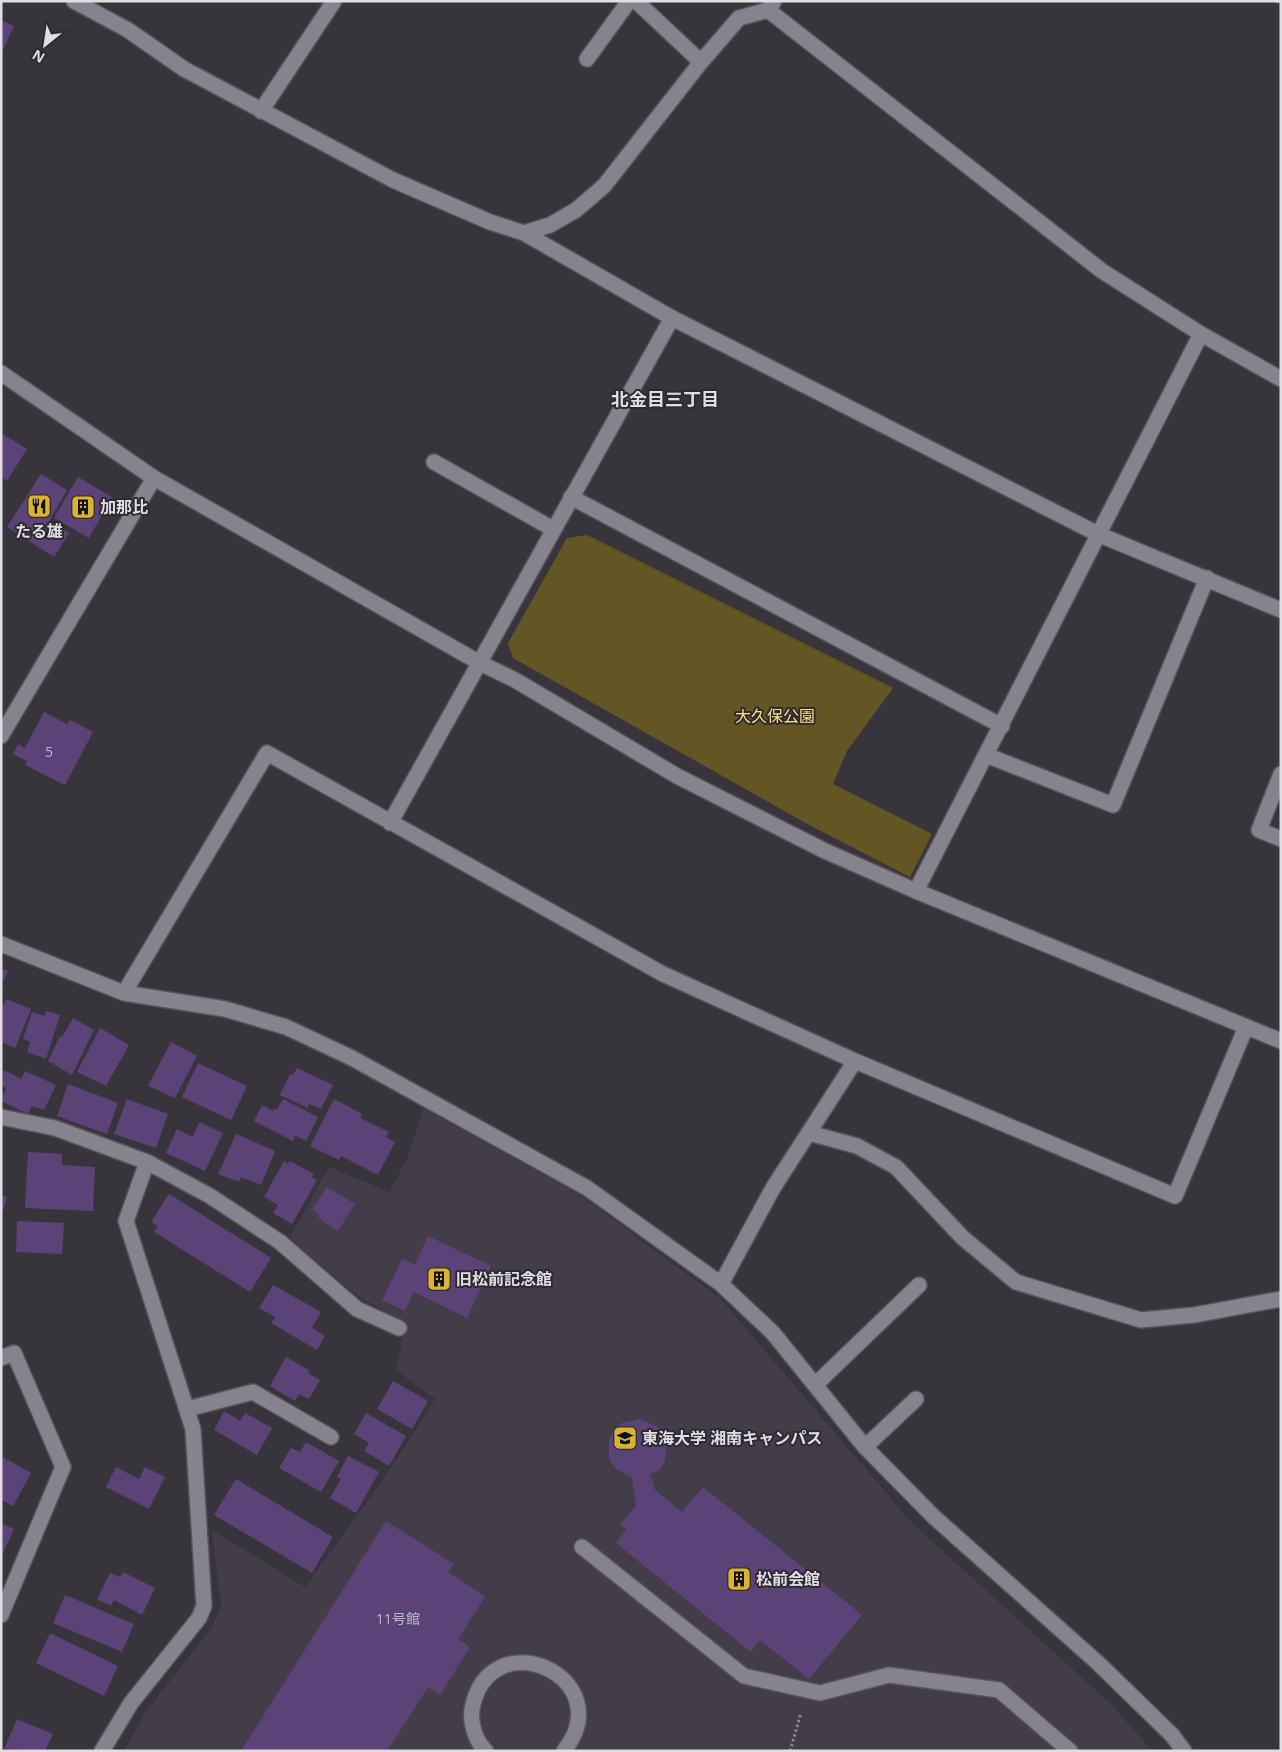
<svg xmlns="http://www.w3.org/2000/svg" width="1282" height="1752" viewBox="0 0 1282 1752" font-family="'Open Sans','Noto Sans JP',sans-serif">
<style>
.built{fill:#433d4a}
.green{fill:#645525}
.building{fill:#5c4377}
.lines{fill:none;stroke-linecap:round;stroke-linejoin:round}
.lane-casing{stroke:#555259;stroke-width:18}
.street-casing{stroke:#555259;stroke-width:18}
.secondary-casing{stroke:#555259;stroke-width:18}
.path{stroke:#8b888f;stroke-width:3;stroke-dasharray:2.5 2.5;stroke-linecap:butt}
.lane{stroke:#87838c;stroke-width:15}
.street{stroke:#87838c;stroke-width:15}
.secondary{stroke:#87838c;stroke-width:15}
.labels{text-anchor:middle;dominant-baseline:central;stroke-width:4;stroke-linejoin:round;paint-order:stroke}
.number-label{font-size:14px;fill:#bfb7c8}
.poi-label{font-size:16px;font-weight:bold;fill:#e0dee3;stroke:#2e2a32;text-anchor:start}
.park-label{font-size:16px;fill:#fee083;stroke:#2e2a32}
.neighbourhood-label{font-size:18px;font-weight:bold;fill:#e0dee3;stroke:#2e2a32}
</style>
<rect width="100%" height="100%" fill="#38343c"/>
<path class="built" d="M424,1109L578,1194L721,1299L910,1521L1114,1707L1152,1751H124L145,1713L210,1630L221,1608L212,1530L305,1587L385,1477L435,1399L396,1370L406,1323L356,1295L290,1238L329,1167L389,1192L407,1159Z"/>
<path class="green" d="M587,535L893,688L847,751L833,784L932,834L910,877L811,826L513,658L508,643L567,538Z"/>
<path class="building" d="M1,20L14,26L1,54Z
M1,433L27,449L7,481L1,477Z
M41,474L67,490L49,521L69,533L54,557L7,527Z
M78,477L112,497L89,538L54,518Z
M44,712L67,724L70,720L93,732L65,785L25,765L27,761L13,754L18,744L25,748Z
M1,968L8,971L1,986Z
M6,999L31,1009L15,1048L1,1042V1010Z
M46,1011L60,1015L46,1059L27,1052L30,1042L23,1039L32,1012L45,1016Z
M73,1018L94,1030L72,1075L48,1061L60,1036L62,1037Z
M100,1028L129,1045L106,1086L77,1072Z
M171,1042L197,1056L175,1098L148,1086Z
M198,1063L247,1086L231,1120L182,1097Z
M297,1068L333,1085L321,1109L309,1104L308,1108L280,1095L290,1074L293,1075Z
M4,1070L21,1079L25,1071L56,1085L44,1110L32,1106L28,1114L1,1101L6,1088L1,1085Z
M68,1084L118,1103L107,1134L57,1116Z
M127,1099L168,1114L156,1148L114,1134Z
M283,1099L318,1117L306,1141L295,1135L293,1141L254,1121L262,1105L273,1111L275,1108L277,1110Z
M334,1099L362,1114L360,1118L389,1132L386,1137L395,1142L378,1175L341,1156L339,1160L310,1146Z
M199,1122L223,1133L205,1171L166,1153L177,1129L193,1137Z
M236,1134L275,1151L261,1185L241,1177L239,1182L218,1174Z
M28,1152L62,1154V1165L95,1167L93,1211L25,1208Z
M284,1161L288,1164L290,1161L314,1174L312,1177L317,1180L292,1224L273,1213L278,1205L264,1197Z
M327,1187L355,1204L338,1231L324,1222L318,1217L319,1215L312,1210Z
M169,1194L271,1258L250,1292L154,1232L158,1226L151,1222Z
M1,1195L7,1197L2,1215H1Z
M17,1221L64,1223L62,1254L16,1252Z
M428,1236L491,1266L467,1318L414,1292L405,1311L382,1300L402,1259L415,1265Z
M273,1285L321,1312L312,1328L325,1336L317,1350L271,1323L275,1317L259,1308Z
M286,1357L309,1370L308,1373L320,1380L309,1399L299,1394L295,1401L270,1386Z
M393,1381L428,1401L412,1429L377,1409Z
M224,1411L240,1421L245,1413L272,1428L257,1455L214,1430Z
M366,1413L406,1436L389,1466L364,1451L369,1443L354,1434Z
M640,1419L658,1427L667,1442L665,1461L660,1469L650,1474L655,1490L682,1512L703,1487L862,1615L809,1679L760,1640L751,1652L616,1543L627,1529L620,1524L636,1506L632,1478L615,1468L609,1459V1439L614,1430L622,1423Z
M306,1442L339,1461L321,1492L279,1468L291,1448L300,1452Z
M1,1456L31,1473L13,1506L1,1500Z
M348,1456L379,1472L356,1513L330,1498L341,1479L337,1477Z
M116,1467L139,1479L145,1467L165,1477L149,1509L106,1487Z
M236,1479L333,1537L312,1573L214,1515Z
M386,1521L454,1564L448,1572L485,1597L458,1639L470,1647L440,1695L428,1687L387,1751H241Z
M1,1523L14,1529L3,1553H1Z
M123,1572L155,1588L142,1615L114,1600L111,1606L97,1599L110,1573L120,1577Z
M65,1595L134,1624L122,1652L53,1623Z
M50,1633L118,1666L104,1696L36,1663Z
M17,1719L53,1734L45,1751L4,1749Z"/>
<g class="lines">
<g class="lane-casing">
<path id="lane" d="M587,59L629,1
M261,111L334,1
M147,1162L210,1196L280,1242L357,1309L399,1328
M187,1409L253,1392L331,1437
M582,1547L744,1676L820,1693L889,1675L999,1690L1070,1751
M486,1751C475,1741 470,1722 472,1709C489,1618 622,1677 564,1751"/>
</g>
<g class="street-casing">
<path id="street" d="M74,1L128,30L184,69L393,180L490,222L524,233L550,225L576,210L604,186L701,62L739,18L768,10L774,1
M636,1L701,62
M768,10L1102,271L1201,334L1281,379
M524,233L672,318L1100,535L1281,610
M434,462L553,529
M571,497L1002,726
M1,736L154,478
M986,755L1113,805L1207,578
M1281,774L1259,830L1281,839
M390,823L672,318
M916,891L1201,334
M1,944L124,993L225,1009L286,1027L352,1058L587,1188L721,1284L773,1333L865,1447L934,1517L1098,1663L1172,1735L1184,1751
M124,993L267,753L663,974L855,1061L1175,1196L1246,1027
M1,1117L55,1128L147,1162L126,1221L193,1429L204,1606L199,1618L131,1703L102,1751
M809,1133L857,1146L896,1167L963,1238L1016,1282L1141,1320L1194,1315L1281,1299
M721,1284L773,1188L855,1061
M1,1358L14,1353L63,1467L1,1615
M815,1385L919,1285
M865,1447L916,1399"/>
</g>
<g class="secondary-casing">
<path id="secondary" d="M1,373L154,478L480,663L515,680L677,776L825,851L916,891L1281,1041"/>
</g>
<path class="path" d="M1277,1L1281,5
M790,1751L801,1713"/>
<use href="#lane" class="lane"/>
<use href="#street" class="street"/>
<use href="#secondary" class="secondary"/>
</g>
<defs>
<g id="restaurant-square" transform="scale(1.25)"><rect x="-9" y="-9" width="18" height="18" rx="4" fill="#d9b434" stroke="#2e2a32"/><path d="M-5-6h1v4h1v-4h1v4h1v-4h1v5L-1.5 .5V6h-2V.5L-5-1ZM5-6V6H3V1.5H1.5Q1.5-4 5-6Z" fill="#111"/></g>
<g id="building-square" transform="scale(1.25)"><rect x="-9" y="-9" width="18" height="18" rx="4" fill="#d9b434" stroke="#2e2a32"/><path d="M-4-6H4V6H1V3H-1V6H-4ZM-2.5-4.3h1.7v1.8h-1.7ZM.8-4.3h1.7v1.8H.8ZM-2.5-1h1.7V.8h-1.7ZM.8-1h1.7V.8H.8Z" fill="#111"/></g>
<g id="university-square" transform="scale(1.25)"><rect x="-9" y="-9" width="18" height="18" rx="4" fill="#d9b434" stroke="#2e2a32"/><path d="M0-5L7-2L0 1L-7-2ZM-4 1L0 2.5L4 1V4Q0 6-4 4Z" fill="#111"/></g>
</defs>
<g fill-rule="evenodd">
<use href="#restaurant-square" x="39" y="506"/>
<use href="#building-square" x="83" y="507"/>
<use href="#building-square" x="439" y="1279"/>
<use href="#university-square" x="625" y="1438"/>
<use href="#building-square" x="739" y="1579"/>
</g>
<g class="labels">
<g class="number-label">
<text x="49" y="751">5</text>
<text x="398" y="1618">11号館</text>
</g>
<g class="poi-label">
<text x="100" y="507">加那比</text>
<text x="39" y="531" text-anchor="middle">たる雄</text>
<text x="456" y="1279">旧松前記念館</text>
<text x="642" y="1438">東海大学 湘南キャンパス</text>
<text x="756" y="1579">松前会館</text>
</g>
<g class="park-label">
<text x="775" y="716">大久保公園</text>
</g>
<g class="neighbourhood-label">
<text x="665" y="399">北金目三丁目</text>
</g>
</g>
<rect width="1282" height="1752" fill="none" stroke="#e0dee3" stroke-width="5"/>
<g transform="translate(45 45) rotate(210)" stroke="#2e2a32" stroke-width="4" paint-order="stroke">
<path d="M0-4L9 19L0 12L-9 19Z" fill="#e0dee3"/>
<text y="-8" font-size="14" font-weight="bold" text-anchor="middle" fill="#e0dee3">N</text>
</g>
</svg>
